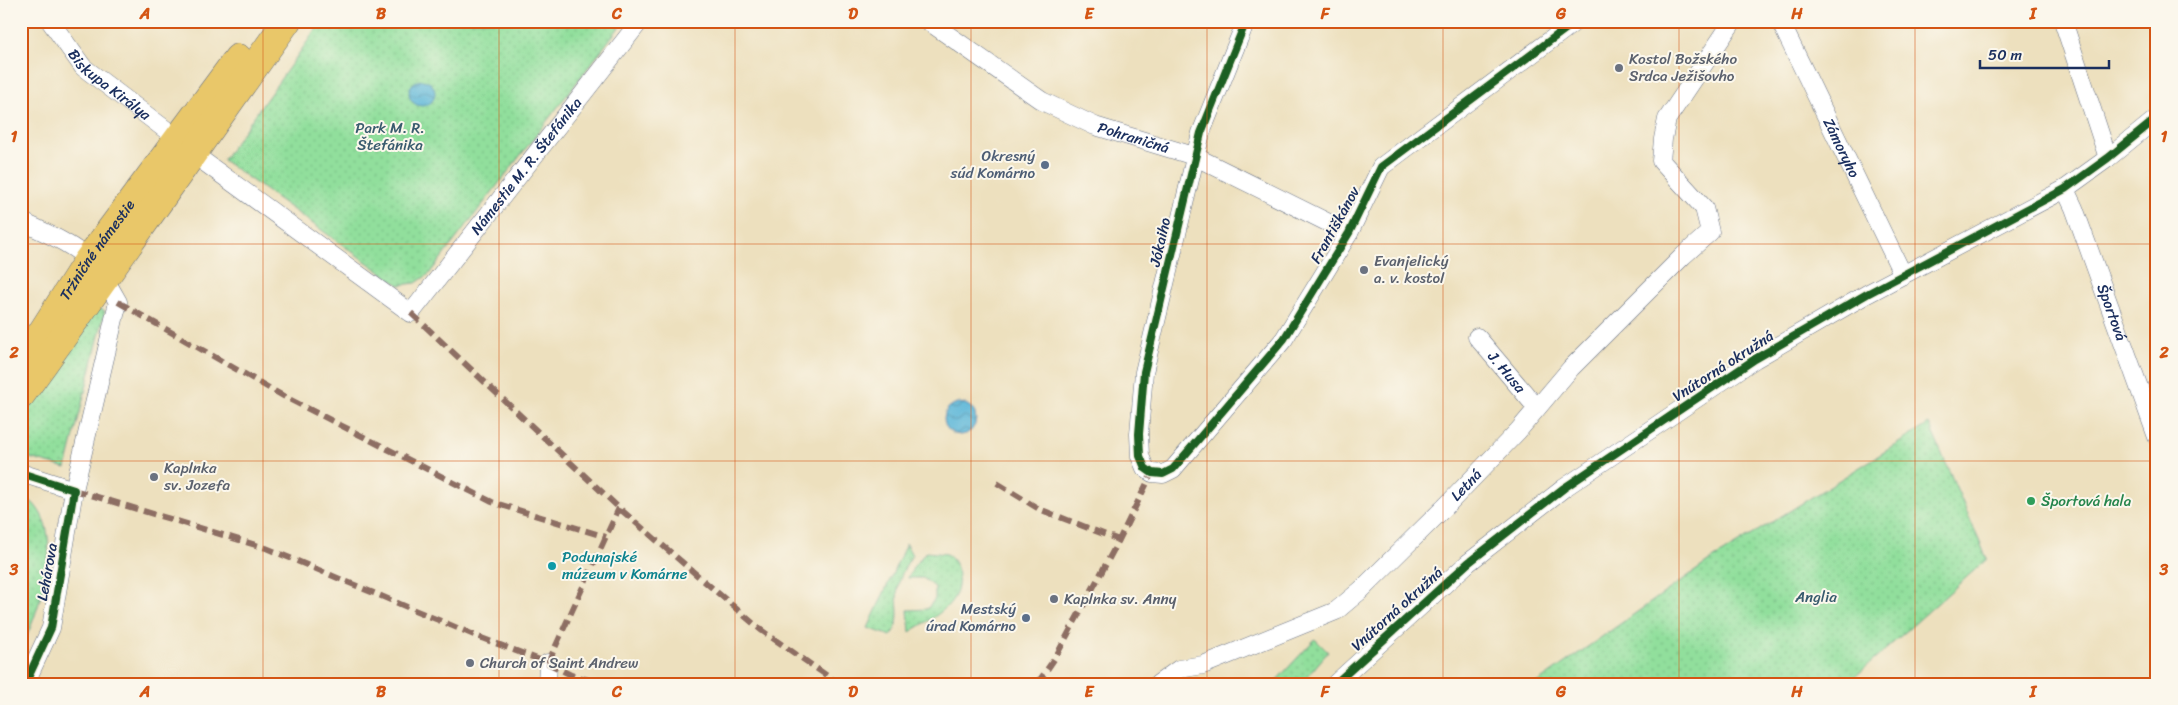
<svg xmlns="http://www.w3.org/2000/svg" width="2178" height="705" viewBox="0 0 2178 705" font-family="Sriracha,sans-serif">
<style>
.green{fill:url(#green-dots);stroke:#56877d}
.water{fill:url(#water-waves);stroke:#3a729b}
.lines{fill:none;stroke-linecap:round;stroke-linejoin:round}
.minor-casing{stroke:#646d80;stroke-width:19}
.primary-casing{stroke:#646d80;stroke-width:29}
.minor{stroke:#fff;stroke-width:18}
.primary{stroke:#e9c769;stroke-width:28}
.quiet{stroke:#8d6e63;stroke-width:6;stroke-dasharray:12 6;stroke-linecap:butt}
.cycleway-casing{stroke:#fbf7ec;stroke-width:11}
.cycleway{stroke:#1b5e20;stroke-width:8}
.grid{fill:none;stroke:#d45514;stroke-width:1;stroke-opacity:0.55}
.worship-dot{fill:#6b7280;stroke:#fbf7ec;stroke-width:2}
.service-dot{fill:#5c6f8a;stroke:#fbf7ec;stroke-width:2}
.leisure-dot{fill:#2e9e5b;stroke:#fbf7ec;stroke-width:2}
.culture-dot{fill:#0f9aa8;stroke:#fbf7ec;stroke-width:2}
.labels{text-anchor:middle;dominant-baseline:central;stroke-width:4;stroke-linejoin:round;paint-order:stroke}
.worship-label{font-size:15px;fill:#5b616d;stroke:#fbf7ec;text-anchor:start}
.street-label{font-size:15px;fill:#1b2f5e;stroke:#fbf7ec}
.park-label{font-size:15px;fill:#385b6e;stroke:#fbf7ec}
.service-label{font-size:15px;fill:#4e5e75;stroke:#fbf7ec;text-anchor:end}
.leisure-label{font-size:15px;fill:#27864d;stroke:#fbf7ec;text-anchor:start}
.culture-label{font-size:15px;fill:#0d838f;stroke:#fbf7ec;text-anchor:start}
.neatline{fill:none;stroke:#d45514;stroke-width:2}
.grid-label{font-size:16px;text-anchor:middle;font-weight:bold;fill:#d45514}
</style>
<defs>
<pattern id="green-dots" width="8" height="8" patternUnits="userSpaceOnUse" patternTransform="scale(1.25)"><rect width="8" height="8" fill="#91df9c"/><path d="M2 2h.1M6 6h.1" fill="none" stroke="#7cc089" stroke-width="1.8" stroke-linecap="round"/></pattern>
<pattern id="water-waves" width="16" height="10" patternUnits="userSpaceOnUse" patternTransform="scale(1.25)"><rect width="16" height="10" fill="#5ab6d8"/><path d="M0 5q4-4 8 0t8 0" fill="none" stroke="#4a94b2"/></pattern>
</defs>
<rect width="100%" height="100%" fill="#fbf7ec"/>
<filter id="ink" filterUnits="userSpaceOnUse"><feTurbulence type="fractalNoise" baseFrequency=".02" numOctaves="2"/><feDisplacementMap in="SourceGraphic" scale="10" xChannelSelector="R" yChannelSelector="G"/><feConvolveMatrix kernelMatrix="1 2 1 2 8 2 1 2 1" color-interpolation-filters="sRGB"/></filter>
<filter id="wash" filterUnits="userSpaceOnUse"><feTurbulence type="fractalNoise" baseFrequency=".0096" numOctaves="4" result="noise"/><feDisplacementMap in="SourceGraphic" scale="20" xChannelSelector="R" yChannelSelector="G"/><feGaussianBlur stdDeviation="1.12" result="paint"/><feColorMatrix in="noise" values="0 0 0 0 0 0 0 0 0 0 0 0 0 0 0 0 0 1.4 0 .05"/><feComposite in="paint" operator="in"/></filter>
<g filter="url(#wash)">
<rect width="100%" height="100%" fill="#ede0be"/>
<path class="green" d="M322,21H624L429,274L416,283L399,285L223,160Z
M96,307L105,311L66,468L30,458L21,453V417Z
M1929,424L1987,559L1847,684H1535L1708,562Z
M21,494C73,523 39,609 21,650Z
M906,544L912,555C906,565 900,575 898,587C895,607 903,618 891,636L868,628Z
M926,552L947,554C955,561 957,566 958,577C962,605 930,619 910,632L908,610L927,609L935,599V587L923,578H908L914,566Z
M1315,639L1328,652L1301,684H1273Z"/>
<path class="water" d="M409 93a13 13 0 1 1 26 0a13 13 0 1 1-26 0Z
M944 419a16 16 0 1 1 32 0a16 16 0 1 1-32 0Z"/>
</g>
<g filter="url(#ink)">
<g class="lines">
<g class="minor-casing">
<g id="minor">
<path id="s1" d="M50,21L83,67L178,139"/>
<path id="s2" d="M928,21L1042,101L1095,126L1194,156L1349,233"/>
<path d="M1246,21L1201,133L1144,372L1139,434L1140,456L1145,468L1152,473L1163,474L1173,469L1284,339L1349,233L1381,167L1576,21"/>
<path id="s3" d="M1780,21L1903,275"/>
<path d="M2063,21L2108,158"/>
<path id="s4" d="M192,153L411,313L640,21"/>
<path id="s5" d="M2065,189L2074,208L2157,437"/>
<path d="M21,221C43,232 71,243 89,260C101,273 110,287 118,302L74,490L51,628L25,684"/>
<path id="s6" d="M1477,337L1537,408"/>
<path d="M21,473L74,490"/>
<path d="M547,684L548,663"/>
<path id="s7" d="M1158,684L1179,669L1203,665L1336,611L1361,590L1447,505L1518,431L1571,368L1683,256L1710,232L1704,208L1661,161L1663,139L1667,119L1733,21"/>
<path d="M1335,684L1468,563L1564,488L1755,359L1867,294L2065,189L2108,158L2157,118"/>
</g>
</g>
<g class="primary-casing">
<g id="primary">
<path id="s8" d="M21,365L88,260L238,58"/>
<path d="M21,395C111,271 198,145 287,21"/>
</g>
</g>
<use href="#minor" class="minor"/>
<use href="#primary" class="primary"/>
<path class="quiet" d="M118,302L285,397L492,502L606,537
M411,313L619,508L761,630L839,684
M997,483L1039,509L1119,540
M74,490L266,548L479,637L548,663L571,675L603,684
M548,663L619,508
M1037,684L1055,658L1119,540L1152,473"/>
<g class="cycleway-casing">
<path id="cycleway" d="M1246,21L1201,133L1144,372L1139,434L1140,456L1145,468L1152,473L1163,474L1173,469L1284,339L1349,233L1381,167L1576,21
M21,473L74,490L51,628L25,684
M1335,684L1468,563L1564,488L1755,359L1867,294L2065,189L2108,158L2157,118"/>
</g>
<use href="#cycleway" class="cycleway"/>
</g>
</g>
<path class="grid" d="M263,21V684M499,21V684M735,21V684M971,21V684M1207,21V684M1443,21V684M1679,21V684M1915,21V684M21,244H2157M21,461H2157"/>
<g class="worship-dot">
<circle cx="1619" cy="68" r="5"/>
<circle cx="1364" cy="270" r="5"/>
<circle cx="154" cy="477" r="5"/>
<circle cx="1054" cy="599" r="5"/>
<circle cx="470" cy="663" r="5"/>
</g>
<g class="service-dot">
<circle cx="1045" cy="165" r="5"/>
<circle cx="1026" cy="618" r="5"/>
</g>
<circle class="leisure-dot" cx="2031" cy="501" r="5"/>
<circle class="culture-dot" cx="552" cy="566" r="5"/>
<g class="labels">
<g class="worship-label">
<text x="1629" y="59">Kostol Božského<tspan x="1629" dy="17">Srdca Ježišovho</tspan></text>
<text x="1374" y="261">Evanjelický<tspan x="1374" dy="17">a. v. kostol</tspan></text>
<text x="164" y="468">Kaplnka<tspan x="164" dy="17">sv. Jozefa</tspan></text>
<text x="1064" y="599">Kaplnka sv. Anny</text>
<text x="480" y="663">Church of Saint Andrew</text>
</g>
<g class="street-label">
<text stroke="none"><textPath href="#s1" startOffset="88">Biskupa Királya</textPath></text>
<text stroke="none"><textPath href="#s2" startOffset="238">Pohraničná</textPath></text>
<text stroke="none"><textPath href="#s3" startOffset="141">Zámoryho</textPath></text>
<text stroke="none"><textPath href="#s4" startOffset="458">Námestie M. R. Štefánika</textPath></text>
<text transform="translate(1335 225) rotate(-61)">Františkánov</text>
<text transform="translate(1160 242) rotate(-77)">Jókaiho</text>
<text stroke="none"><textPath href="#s8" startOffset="138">Tržničné námestie</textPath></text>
<text stroke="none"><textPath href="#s5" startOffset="132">Športová</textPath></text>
<text transform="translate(1723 366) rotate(-33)">Vnútorná okružná</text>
<text stroke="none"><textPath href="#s6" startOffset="46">J. Husa</textPath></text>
<text stroke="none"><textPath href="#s7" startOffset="375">Letná</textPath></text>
<text transform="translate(47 572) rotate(-80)">Lehárova</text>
<text transform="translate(1397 609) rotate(-42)">Vnútorná okružná</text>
</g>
<g class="park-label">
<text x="390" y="128">Park M. R.<tspan x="390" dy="17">Štefánika</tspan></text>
<text x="1816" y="597">Anglia</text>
</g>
<g class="service-label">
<text x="1035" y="156">Okresný<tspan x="1035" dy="17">súd Komárno</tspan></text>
<text x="1016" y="609">Mestský<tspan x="1016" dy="17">úrad Komárno</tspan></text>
</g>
<g class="leisure-label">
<text x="2041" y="501">Športová hala</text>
</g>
<g class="culture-label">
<text x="562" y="557">Podunajské<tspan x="562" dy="17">múzeum v Komárne</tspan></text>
</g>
</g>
<rect width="2178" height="705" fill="none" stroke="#fbf7ec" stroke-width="55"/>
<path d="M1980 60v8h129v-8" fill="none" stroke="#1b2f5e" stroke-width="2.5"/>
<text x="1988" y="60" font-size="15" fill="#1b2f5e" stroke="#fbf7ec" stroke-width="4" paint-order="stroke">50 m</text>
<rect x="28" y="28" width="2122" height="650" class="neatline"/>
<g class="grid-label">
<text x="145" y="19">A</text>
<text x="381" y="19">B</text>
<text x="617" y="19">C</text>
<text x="853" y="19">D</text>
<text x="1089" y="19">E</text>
<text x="1325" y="19">F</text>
<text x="1561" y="19">G</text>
<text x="1797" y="19">H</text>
<text x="2033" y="19">I</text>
<text x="14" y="142">1</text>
<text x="2164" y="142">1</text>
<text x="14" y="358">2</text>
<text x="2164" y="358">2</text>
<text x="14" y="575">3</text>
<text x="2164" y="575">3</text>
<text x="145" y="697">A</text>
<text x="381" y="697">B</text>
<text x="617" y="697">C</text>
<text x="853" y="697">D</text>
<text x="1089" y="697">E</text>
<text x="1325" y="697">F</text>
<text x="1561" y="697">G</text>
<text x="1797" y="697">H</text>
<text x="2033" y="697">I</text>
</g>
</svg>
